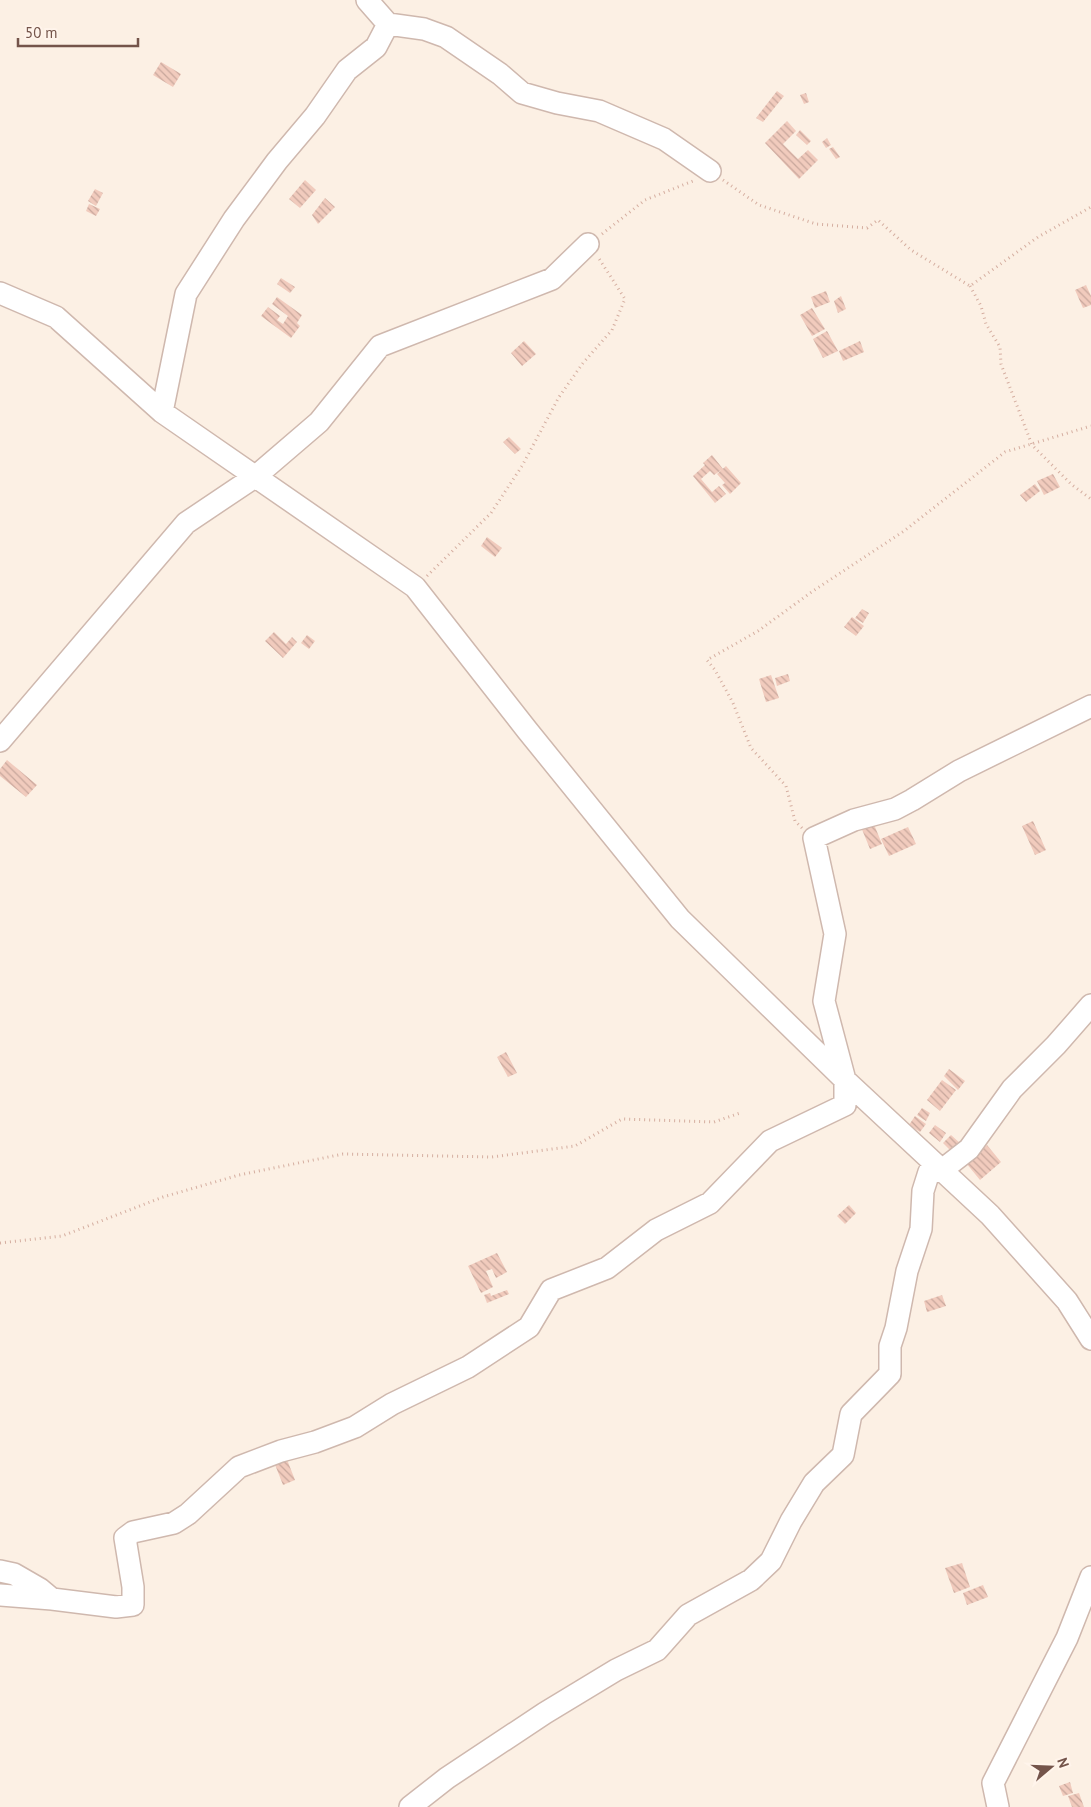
<svg xmlns="http://www.w3.org/2000/svg" width="1091" height="1807" viewBox="0 0 1091 1807" font-family="'PT Sans',sans-serif">
<style>
.building{fill:url(#building-back-hatch)}
.lines{fill:none;stroke-linecap:round;stroke-linejoin:round}
.minor-casing{stroke:#cfb8ae;stroke-width:24}
.path{stroke:#d5aea0;stroke-width:3;stroke-dasharray:1 4;stroke-linecap:butt}
.minor{stroke:#fff;stroke-width:21}
</style>
<defs>
<pattern id="building-back-hatch" width="6" height="6" patternUnits="userSpaceOnUse" patternTransform="scale(1.25)"><rect width="6" height="6" fill="#f1cbbd"/><path d="M-1 5l2 2M0 0l6 6M5-1l2 2" fill="none" stroke="#c8a79c"/></pattern>
</defs>
<rect width="100%" height="100%" fill="#fcf0e4"/>
<path class="building" d="M161,62L181,74L173,87L153,75Z
M777,91L784,96L763,122L756,118Z
M806,93L809,102L804,104L800,95Z
M787,121L796,131L783,144L798,159L808,150L818,160L799,179L765,143Z
M800,130L811,141L807,145L796,135Z
M827,138L831,145L826,148L822,142Z
M833,147L840,157L836,159L829,149Z
M305,180L316,190L300,208L289,199Z
M95,189L103,193L96,206L88,201Z
M325,198L335,207L318,224L312,215Z
M89,204L100,209L96,216L86,211Z
M281,278L295,287L290,293L277,284Z
M1086,285L1091,296V305L1083,308L1075,290Z
M826,291L830,302L815,308L811,297Z
M841,296L846,309L838,313L834,301Z
M277,297L302,315L297,323L300,326L291,338L261,316L268,307L280,316L277,320L283,324L288,316L272,304Z
M812,308L825,329L812,336L800,315Z
M827,331L838,351L823,358L813,339Z
M524,341L536,354L522,366L511,353Z
M860,341L864,352L843,361L839,351Z
M509,437L521,449L515,454L503,442Z
M712,455L723,469L714,475L710,471L701,479L712,492L719,486L726,494L715,503L693,476L705,465L703,463Z
M726,466L741,483L730,494L722,485L725,483L717,474Z
M1053,474L1060,487L1044,495L1037,481Z
M1035,484L1040,491L1026,502L1020,495Z
M487,537L502,548L495,557L481,546Z
M862,609L869,613L863,623L855,618Z
M852,617L864,626L856,636L844,627Z
M274,632L286,644L292,637L297,642L283,658L265,641Z
M307,635L315,641L309,649L301,643Z
M788,674L790,681L777,686L775,678Z
M771,675L779,698L766,702L759,679Z
M7,760L37,785L26,797L0,776V769Z
M1033,821L1046,850L1035,855L1022,826Z
M873,822L882,844L870,849L861,827Z
M908,827L916,844L889,856L881,839Z
M506,1052L517,1073L508,1077L497,1057Z
M949,1069L965,1081L958,1090L944,1076Z
M942,1080L956,1090L940,1111L927,1100Z
M922,1108L930,1113L926,1121L917,1115Z
M915,1116L926,1124L920,1132L909,1125Z
M935,1125L946,1133L940,1142L929,1133Z
M951,1135L961,1144L953,1153L943,1143Z
M987,1145L1001,1162L980,1180L966,1163Z
M849,1205L856,1213L845,1224L837,1216Z
M497,1253L507,1272L496,1278L492,1269L486,1271L493,1287L481,1293L468,1266Z
M507,1290L509,1294L487,1303L484,1295L490,1293L491,1296Z
M942,1295L946,1306L927,1312L924,1301Z
M286,1457L295,1480L283,1485L274,1462Z
M962,1563L970,1587L954,1593L945,1568Z
M983,1585L988,1597L967,1605L963,1593Z
M1070,1782L1073,1793L1063,1796L1059,1786Z
M1079,1793L1084,1807H1072L1068,1796Z"/>
<g class="lines">
<g class="minor-casing">
<path id="minor" d="M367,0L388,24L424,29L446,37L500,74L522,93L557,103L599,111L664,139L710,171
M0,293L56,317L162,412L415,587L527,730L680,919L845,1080L990,1215L1067,1301L1091,1339
M162,412L186,294L234,219L277,161L315,116L347,70L376,47L388,24
M0,741L186,523L256,476L319,422L380,346L552,279L588,244
M0,1571L14,1574L40,1589L52,1599L116,1607L133,1605V1587L125,1538L133,1532L174,1523L188,1514L239,1467L281,1451L315,1442L355,1427L392,1404L468,1367L529,1327L551,1290L607,1268L656,1230L710,1203L770,1141L845,1105V1080L824,1001L835,934L814,838L854,820L895,809L912,800L959,771L1091,706
M0,1595L52,1599
M410,1807L447,1778L545,1713L616,1670L657,1650L688,1615L751,1580L771,1561L791,1521L814,1483L843,1455L851,1414L890,1374V1346L896,1328L907,1271L921,1229L923,1191L929,1172L942,1170L969,1149L1012,1089L1056,1045L1091,1005
M998,1807L993,1783L1067,1638L1091,1577"/>
</g>
<path class="path" d="M723,180L759,205L816,224L867,228L878,220L911,250L970,286L1038,237L1091,207
M602,234L645,200L693,181
M970,286L981,306L986,324L1000,347L1001,364L1032,445L1071,484L1091,499
M427,576L491,513L522,466L559,397L583,363L612,330L625,299L598,257
M802,828L795,821L786,786L751,748L733,703L715,670L707,660L758,631L813,591L904,531L1005,452L1091,426
M0,1243L62,1236L163,1197L239,1175L343,1154L492,1157L575,1146L622,1119L714,1122L740,1113"/>
<use href="#minor" class="minor"/>
</g>
<g transform="translate(1051 1767) rotate(71)" stroke="#fff4eb" stroke-width="4" paint-order="stroke">
<path d="M0-4L9 19L0 12L-9 19Z" fill="#74544a"/>
<text y="-8" font-size="14" font-weight="bold" text-anchor="middle" fill="#74544a">N</text>
</g>
<path d="M18 38v8h120v-8" fill="none" stroke="#74544a" stroke-width="2.5"/>
<text x="25" y="38" font-size="15" fill="#74544a" stroke="#fff4eb" stroke-width="4" paint-order="stroke">50 m</text>
</svg>
